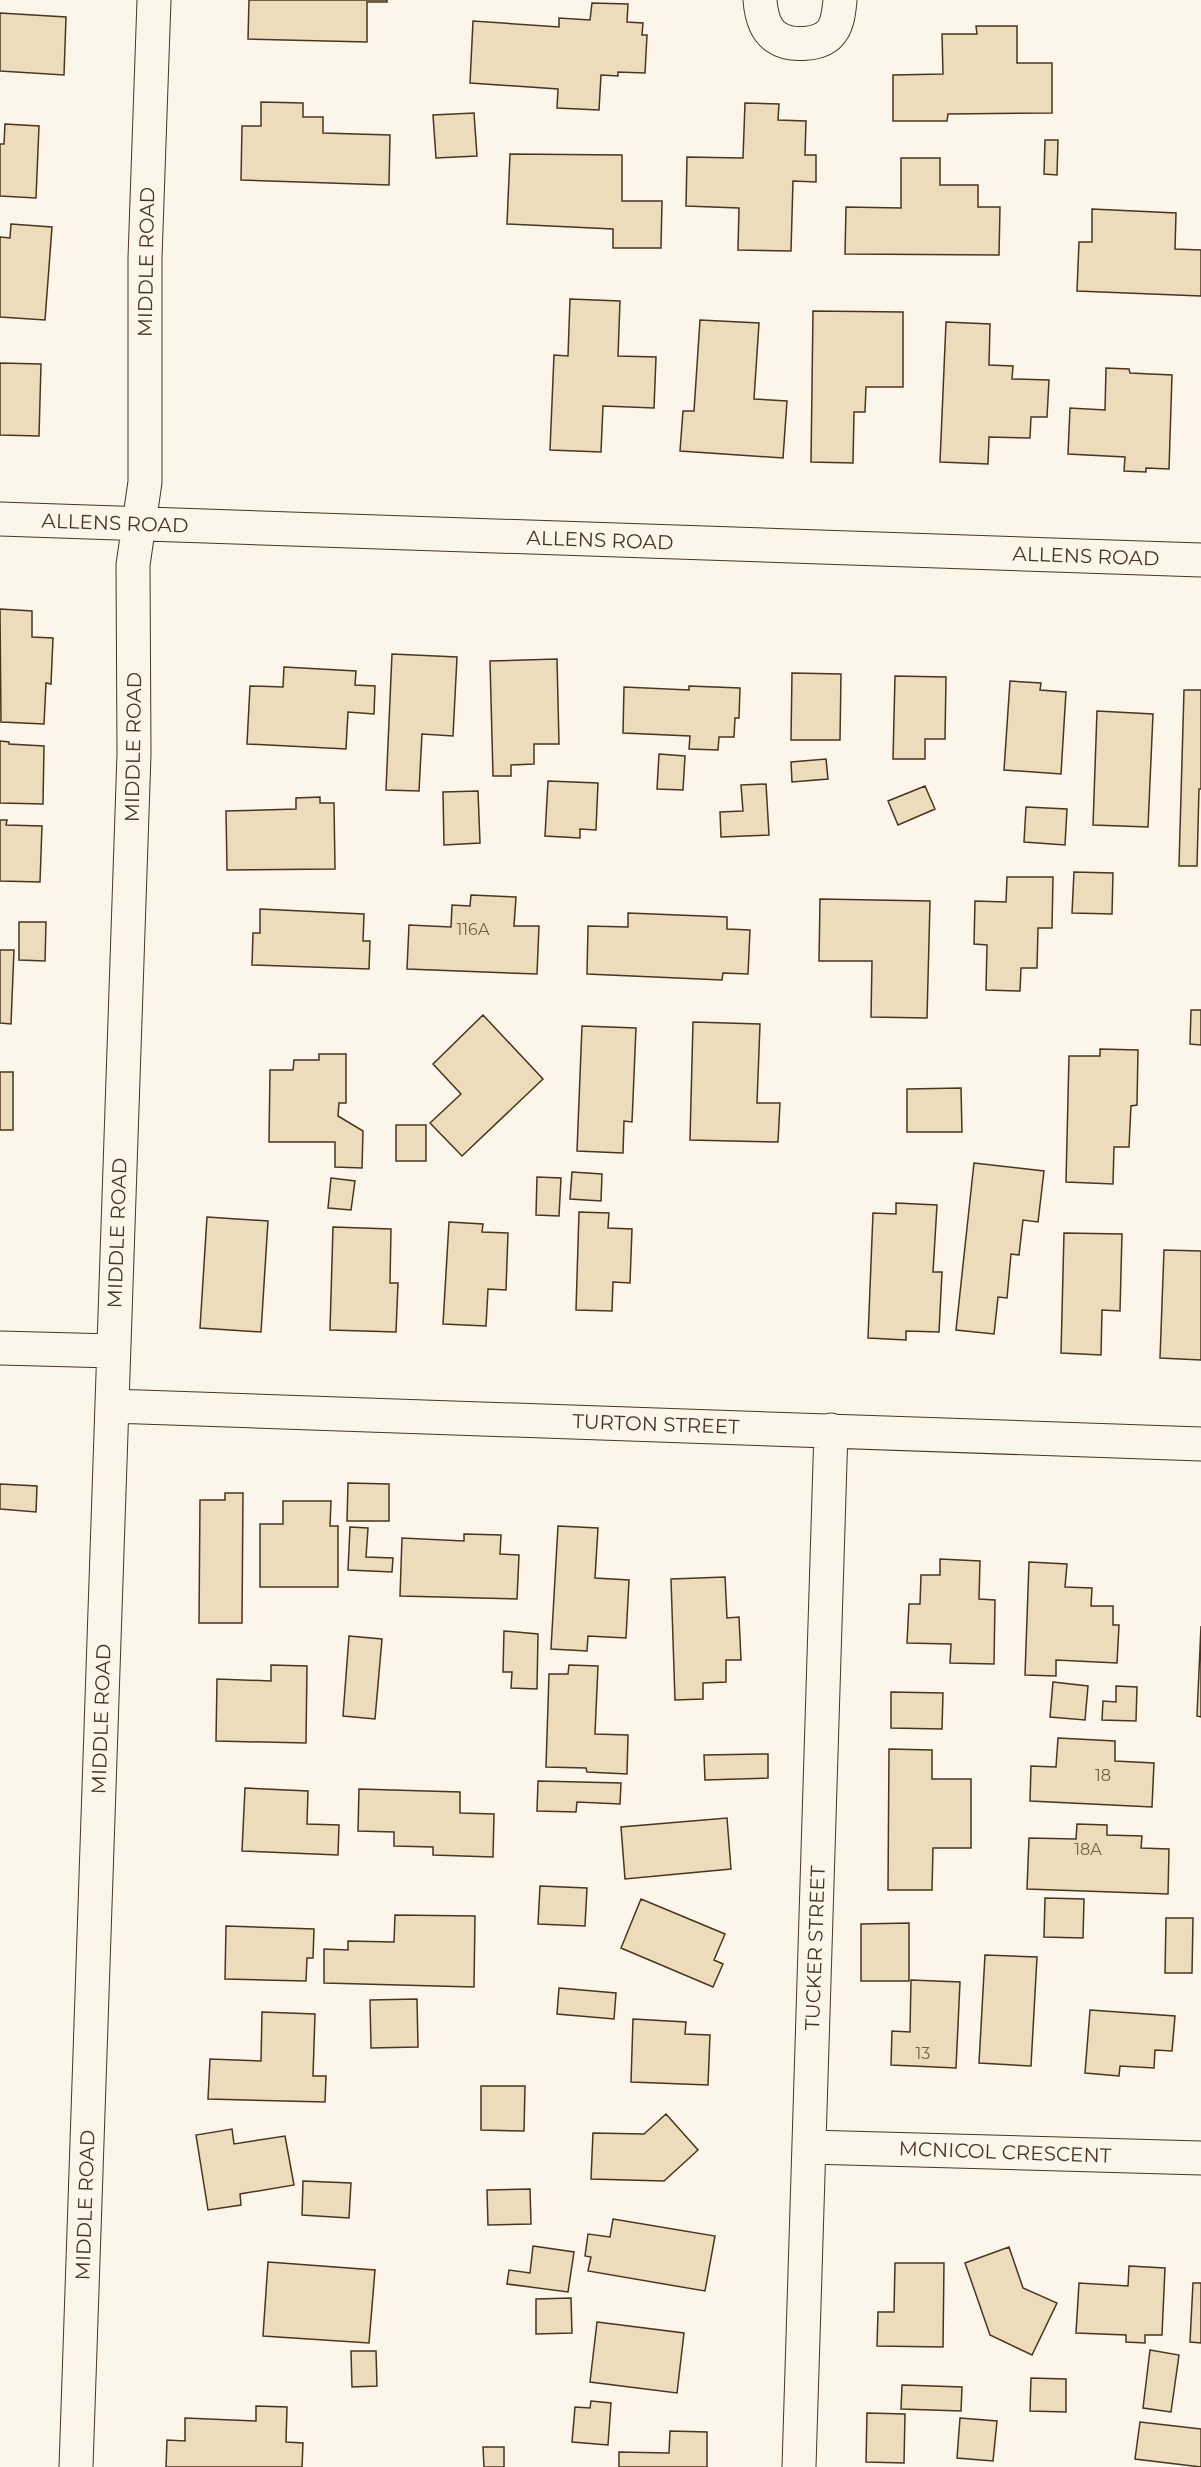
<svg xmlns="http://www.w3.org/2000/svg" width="1201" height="2467" viewBox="0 0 1201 2467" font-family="Montserrat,sans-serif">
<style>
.building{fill:#ecdcbc;stroke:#4a3520;stroke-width:1.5}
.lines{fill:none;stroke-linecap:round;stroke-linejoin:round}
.minor-casing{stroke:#4a3520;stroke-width:35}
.minor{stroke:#fbf6e9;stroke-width:33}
.labels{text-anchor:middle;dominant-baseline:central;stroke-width:4.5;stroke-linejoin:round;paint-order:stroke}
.number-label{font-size:16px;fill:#725f47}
.street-label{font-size:20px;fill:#4a3520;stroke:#fbf6e9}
</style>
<rect width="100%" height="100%" fill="#fbf6e9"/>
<path class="building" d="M249,0H387V2H367V42L248,39Z
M592,3L628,4L627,22L643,23L642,35H647L645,73L618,72V76L601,75L599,110L557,108L558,89L470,83L473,21L559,27V18L590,20Z
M0,13L66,17L64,75L0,71Z
M976,26H1017V63H1052V113L948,114L947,121H893V75L943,74L942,34H977Z
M261,102L303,103V117H323V133L390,135L389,185L241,180L242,126H261Z
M745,103L779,104L778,120L806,121L805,155H816V182L793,181L791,251L738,250L739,208L686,206L687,157L743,158Z
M474,113L477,156L436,158L433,115Z
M5,124L39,126L36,198L0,196V144H4Z
M1045,140H1058L1057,175L1044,174Z
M510,154L622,155V201H662L661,248H613V229L507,224Z
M901,158H940V185H978V207H1000L999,255L845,254L846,207L901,208Z
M1092,209L1176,213L1175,249L1201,250V296L1077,291L1079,242H1092Z
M11,224L52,227L45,320L0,317V237L10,238Z
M570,299L620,301L618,356L656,357L654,408L603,406L601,452L550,450L554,355L568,356Z
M813,311L903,312V387H866L865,412H854L853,463L811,462Z
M700,320L759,323L754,399L787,401L783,458L680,451L683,411H694Z
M946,322L990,324L989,365L1013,366L1012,379L1049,380L1047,417H1031L1030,438L989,437L988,464L940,462Z
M0,363L41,364L39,436L0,435Z
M1106,368L1129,369L1130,373L1172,375L1169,469L1146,468V472L1124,471L1125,457L1068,454L1070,408L1105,410Z
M0,609L32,611V637L53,638L51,684L46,683L44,724L1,722Z
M392,654L457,657L453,736L422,734L419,791L386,790Z
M557,659L559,744H534V764L511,765V776H493L490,661Z
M284,667L356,671L355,685L375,686L374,714L348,712L346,749L247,744L250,686L283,687Z
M792,673L841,674L840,740H791Z
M895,676L946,677L945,739H925V759H893Z
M1010,681L1041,683L1040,690L1066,692L1061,774L1004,770Z
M689,686L740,688L739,718H735L734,737H719L718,750L689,749L690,736L623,733L624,687L689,690Z
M1184,690H1201V789H1199L1197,866H1179Z
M1097,711L1153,714L1148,827L1093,825Z
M0,741L9,742V744L44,746L43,804L0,803Z
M659,754L685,756L683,790L657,789Z
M826,759L828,779L792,782L791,762Z
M548,781L598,783L596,830L580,829V838L545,836Z
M766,784L769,835L721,837L720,812L743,811L741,785Z
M925,786L935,809L898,825L888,801Z
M478,791L480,843L444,845L443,792Z
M320,797V803H334L335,869L227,870L226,811L296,809V798Z
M1026,807L1067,809L1065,845L1024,842Z
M0,820H7L6,825L42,826L40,882L0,881Z
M1074,872L1113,873L1112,914L1072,913Z
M1007,877H1053L1052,928H1038L1037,968H1021L1020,991L986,990L987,945L974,944L975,901L1006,902Z
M471,895L516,897L514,926H539L537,974L407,969L409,925L451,927L452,905L470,906Z
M820,899L930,901L927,1018L871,1017L872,961H819Z
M260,909L364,914L363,941H370L369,969L252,965L253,933H260Z
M628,913L727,917V929L750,930L748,974L723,973L722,980L587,974L588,926L628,927Z
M19,922H46L45,961L19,960Z
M0,950H14L11,1024L0,1023Z
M1191,1010H1201V1045L1190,1044Z
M483,1015L543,1079L462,1156L430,1123L461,1094L433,1064Z
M693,1022L760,1024L757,1103H780L778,1142L690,1140Z
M582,1026L636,1028L632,1122L624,1121L623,1153L577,1151Z
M1100,1049L1138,1050L1137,1105L1131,1106L1129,1147H1114L1113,1184L1066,1182L1069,1056H1100Z
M319,1054H346V1103H339L338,1116L363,1131L362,1168L335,1167V1142H269L270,1070H293L294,1060H319Z
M0,1072H13V1130H0Z
M961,1088L962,1132H907V1089Z
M396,1125H426V1161H396Z
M974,1163L1044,1171L1038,1222L1023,1220L1019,1255L1011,1254L1007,1298L998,1297L994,1334L956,1330Z
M572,1172L602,1174L601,1201L570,1199Z
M537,1177L561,1178L559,1216L536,1215Z
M331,1178L355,1181L351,1210L328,1208Z
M896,1203L937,1205L933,1272H942L939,1332L906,1331V1340L868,1338L873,1213L896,1214Z
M579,1212L609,1213L608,1228L632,1229L630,1283L613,1282L612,1311L576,1310Z
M207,1217L268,1221L261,1332L200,1328Z
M449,1222L483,1224L482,1232L508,1233L506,1290L488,1289L486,1326L443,1324Z
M333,1227L391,1229L390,1283H398L396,1332L330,1330Z
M1064,1233L1122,1234L1120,1311L1102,1310L1101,1355L1061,1353Z
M1164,1250L1201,1251V1360L1160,1358Z
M348,1483L389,1484V1521H347Z
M0,1484L37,1486L36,1512L0,1509Z
M225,1493H243L242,1623H199L200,1500H225Z
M283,1501H331L330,1526H338V1587H260V1524H283Z
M558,1526L598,1528L595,1578L629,1580L626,1638L588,1636L587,1651L551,1649Z
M350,1527L368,1528L366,1557L393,1558L392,1572L348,1570Z
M464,1534L501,1535L500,1554L519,1555L517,1599L400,1596L402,1538L464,1541Z
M940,1559L980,1561L979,1599L995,1600L994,1664L950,1663L951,1644L907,1643L909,1604H920L921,1575H940Z
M1029,1562L1067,1564L1065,1587L1092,1588L1091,1606H1113V1625H1119L1117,1663L1056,1660V1676L1025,1675Z
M725,1577L727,1618L739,1617L741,1660H726V1682L703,1683V1699L675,1700L671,1579Z
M1201,1626V1717L1197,1716Z
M504,1631L538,1634L537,1689L511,1688L512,1672H503Z
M349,1636L382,1639L375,1719L343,1716Z
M271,1665L307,1666L306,1743L216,1741L217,1679L271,1681Z
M569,1665L598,1666L595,1734L628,1735L627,1774L587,1772L586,1768L546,1767L549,1674H568Z
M1053,1682L1088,1686L1085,1720L1050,1717Z
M1116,1686L1137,1687L1136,1721L1102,1720L1103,1701L1116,1702Z
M891,1692L943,1693L942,1729L891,1728Z
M1058,1738L1115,1741V1761L1154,1763L1152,1807L1030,1801L1031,1766L1056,1767Z
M889,1749L932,1750V1779H971V1848H933L932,1890H888Z
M768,1754V1778L705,1780L704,1755Z
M538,1781L621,1783L620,1804L577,1802L576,1812L537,1811Z
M245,1788L308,1791L307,1824L339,1825L338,1855L242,1851Z
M359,1789L460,1792V1813L494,1814L493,1857L433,1855V1847L394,1846V1832L358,1831Z
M727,1818L731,1869L625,1879L621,1827Z
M1077,1824L1107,1825V1835L1142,1836L1141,1848L1169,1849L1168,1894L1027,1889L1029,1838L1076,1839Z
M540,1886L587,1888L585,1926L538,1924Z
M1045,1898L1084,1899L1083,1938L1044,1937Z
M641,1899L725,1934L714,1960L723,1964L713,1987L621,1948Z
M395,1915L475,1916L474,1987L324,1983V1949L348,1950V1941L394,1942Z
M1166,1918H1193L1192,1973H1165Z
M909,1923V1981H861V1924Z
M226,1926L314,1929L313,1958H307L306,1981L225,1979Z
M985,1955L1037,1957L1031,2066L979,2063Z
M911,1980L960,1982L956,2068L891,2065L892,2031L910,2032Z
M559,1988L616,1993L614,2019L557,2014Z
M417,1999L418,2047L371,2048L370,2000Z
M1090,2010L1175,2016L1172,2051L1155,2050L1154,2068L1120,2066L1119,2076L1085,2073Z
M262,2012L315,2014L313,2076H326L325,2102L208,2099L210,2059L261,2061Z
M633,2019L686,2022L685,2034L710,2035L708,2085L631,2082Z
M481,2086H525L524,2131L481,2130Z
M666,2114L698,2150L664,2181L591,2179L593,2133L644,2134Z
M232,2129L234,2144L285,2136L294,2185L240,2194L241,2205L208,2210L196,2135Z
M303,2181L351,2183L349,2218L302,2215Z
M530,2189L531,2224L488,2225L487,2190Z
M613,2219L715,2236L705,2291L588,2271L591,2257L585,2256L588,2234L610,2237Z
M533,2246L574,2252L568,2292L507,2284L509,2270L530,2273Z
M1009,2247L1023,2288L1057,2303L1032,2355L990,2335L965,2263Z
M268,2262L375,2270L369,2343L263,2336Z
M895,2263H944L943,2347L877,2346L878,2312H894Z
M1129,2266L1165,2268L1162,2335H1145V2343L1126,2342V2335L1076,2333L1079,2283L1128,2286Z
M1193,2283H1201V2343L1190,2342Z
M571,2298L572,2333L536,2334V2299Z
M597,2322L684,2333L677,2393L590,2382Z
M1150,2350L1179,2355L1171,2412L1143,2408Z
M351,2351H376L377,2386L352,2387Z
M1031,2378L1066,2379V2412L1030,2411Z
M902,2385L962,2387L961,2411L901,2409Z
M591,2401L611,2403L608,2445L572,2442L575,2407L590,2408Z
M256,2406L287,2407L286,2442L303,2443L302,2467H166L167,2440L185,2441V2418L256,2421Z
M867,2413L905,2414L904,2463L866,2462Z
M960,2418L997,2421L993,2461L957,2458Z
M1140,2422L1201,2429V2467L1135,2459Z
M670,2431L707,2432V2467H619V2452L669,2453Z
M483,2447H504V2467H484Z"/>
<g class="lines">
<g class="minor-casing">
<path id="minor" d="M760,0C761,13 764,29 776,37C790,47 822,46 832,31C838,23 839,10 840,0
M0,519L1201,560
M0,1348L113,1351
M112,1406L1201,1444
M809,2147L1201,2158
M76,2467L134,754L133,565L145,482V258L154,0
M799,2467L831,1430"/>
</g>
<use href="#minor" class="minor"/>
</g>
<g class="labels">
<g class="number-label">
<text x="473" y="929">116A</text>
<text x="1103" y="1775">18</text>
<text x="1088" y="1849">18A</text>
<text x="923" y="2053">13</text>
</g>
<g class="street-label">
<text transform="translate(146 262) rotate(-89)">MIDDLE ROAD</text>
<text transform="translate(115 523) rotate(2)">ALLENS ROAD</text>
<text transform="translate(600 540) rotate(2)">ALLENS ROAD</text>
<text transform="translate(1086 556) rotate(2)">ALLENS ROAD</text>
<text transform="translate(133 747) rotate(-89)">MIDDLE ROAD</text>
<text transform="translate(117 1233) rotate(-88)">MIDDLE ROAD</text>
<text transform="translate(656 1424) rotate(2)">TURTON STREET</text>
<text transform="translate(101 1719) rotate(-88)">MIDDLE ROAD</text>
<text transform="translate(815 1948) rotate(-88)">TUCKER STREET</text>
<text transform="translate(1005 2152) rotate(2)">MCNICOL CRESCENT</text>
<text transform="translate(85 2205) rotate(-88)">MIDDLE ROAD</text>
</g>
</g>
</svg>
